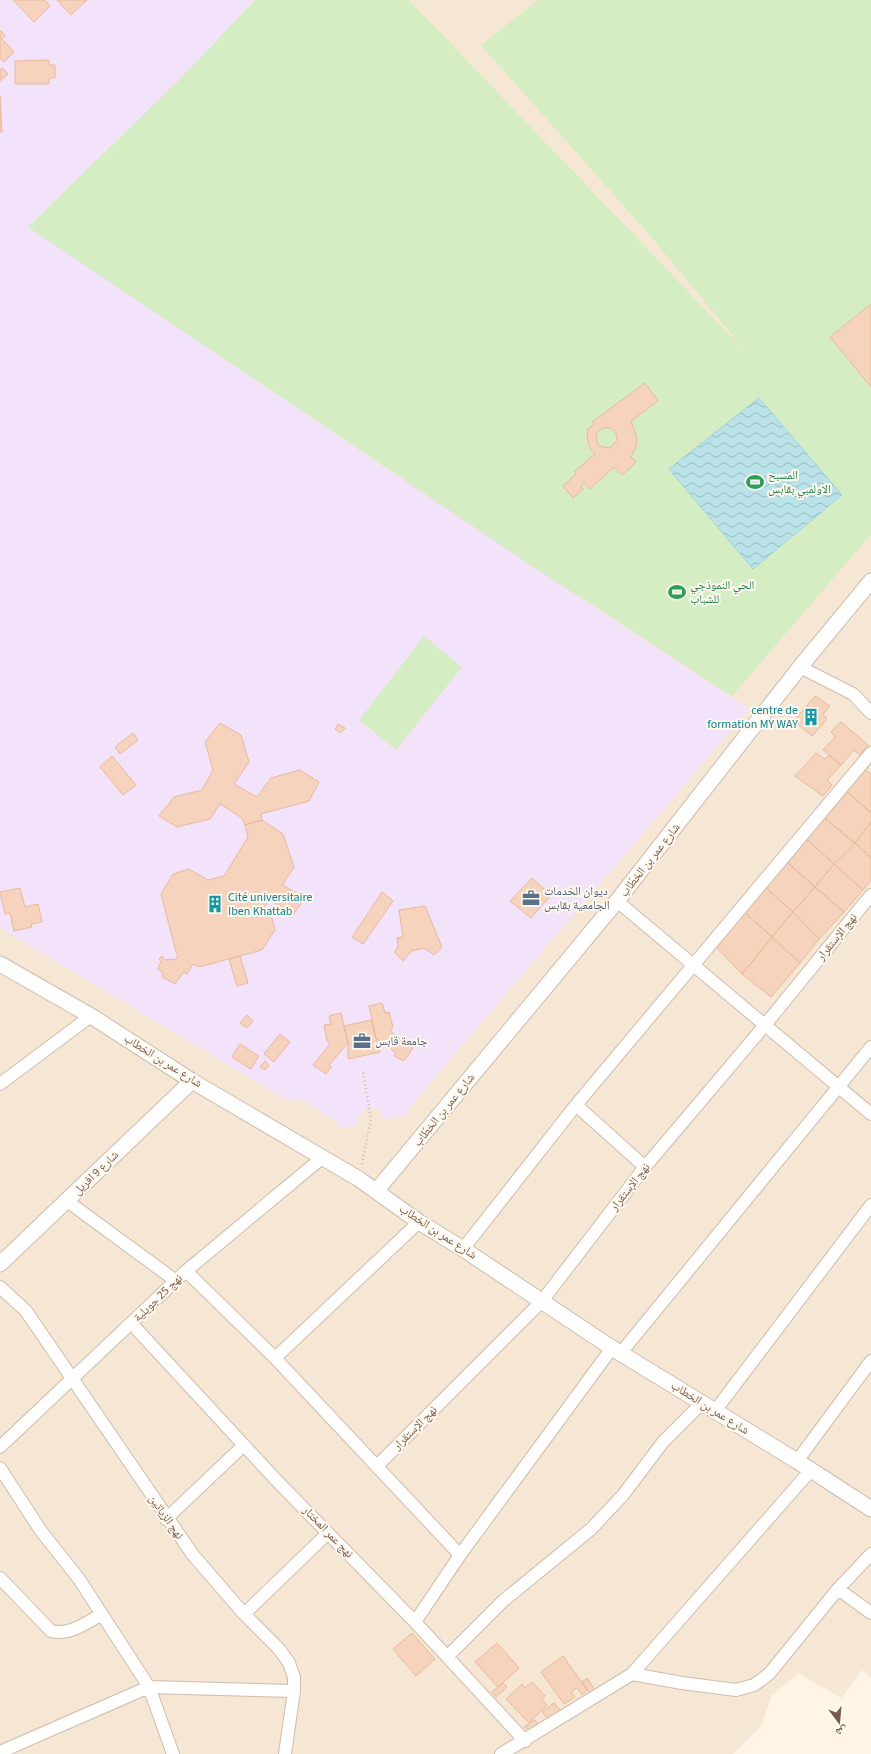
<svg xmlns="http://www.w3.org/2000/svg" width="871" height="1754" viewBox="0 0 871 1754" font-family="'Source Sans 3','Noto Naskh Arabic',sans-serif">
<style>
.residential{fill:#f6e6d4}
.education{fill:#f2e3fa}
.grass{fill:#d4edc3}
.water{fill:url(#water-waves);stroke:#9fd2db}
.building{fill:#f5d3bc;stroke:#e9b99b;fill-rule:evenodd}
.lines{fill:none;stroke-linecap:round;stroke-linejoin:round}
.minor-casing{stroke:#d0bcab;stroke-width:14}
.tertiary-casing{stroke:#d0bcab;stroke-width:17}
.path{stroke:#dab69f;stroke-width:2.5;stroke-dasharray:1 3;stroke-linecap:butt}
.minor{stroke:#fff;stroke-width:12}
.tertiary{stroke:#fff;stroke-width:15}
.labels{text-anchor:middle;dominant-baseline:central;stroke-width:4;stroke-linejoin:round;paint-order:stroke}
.leisure-label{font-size:12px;fill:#27864d;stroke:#fff8ee;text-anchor:start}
.culture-label{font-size:12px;fill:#0d838f;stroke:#fff8ee;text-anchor:end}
.street-label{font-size:12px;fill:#795a49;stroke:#fff8ee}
.service-label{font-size:12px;fill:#4e5e75;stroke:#fff8ee;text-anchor:start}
</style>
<defs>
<pattern id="water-waves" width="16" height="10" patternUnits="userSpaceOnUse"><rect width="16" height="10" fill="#b9e2e9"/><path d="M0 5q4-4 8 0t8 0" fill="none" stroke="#9bbabf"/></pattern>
</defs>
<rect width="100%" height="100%" fill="#fef5e6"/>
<path class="residential" d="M0,0H871V1678L862,1670L841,1698L798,1673L772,1695L761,1726L733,1754H0Z"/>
<path class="education" d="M0,0H255L182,77L28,227L496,542L749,709L409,1108L410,1114L383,1119L379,1110L369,1108L359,1114L357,1125L339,1128L337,1122L300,1099L287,1100L0,928Z"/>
<path class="grass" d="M255,0H409L745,351L654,240L481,45L538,0H871V534L732,696L529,564L28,227L182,77Z
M424,636L462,667L396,750L359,720Z"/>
<path class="water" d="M759,398L842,495L753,569L669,469Z"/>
<path class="building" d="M13,0H45L50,6L34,22Z
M57,0H87L71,15Z
M0,30L5,35L2,39L14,52L4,62L0,58Z
M49,60V65H55V78H49V84H15V61Z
M2,68L8,74L0,81V70Z
M0,96L2,132H0Z
M871,304V387L830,337Z
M645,383L658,401L631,421L637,438L636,447L631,457L636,462L622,475L614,467L590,489L584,483L581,486L583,489L573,498L563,486L576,474L574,472L595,454L590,449L587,437L588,429L594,424L592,422ZM603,428H611L616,433L617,440L610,448L599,446L596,439L597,432Z
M815,696L830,706L823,714L827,719L812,736L794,721Z
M841,722L868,745L860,755L854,750L841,765L823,750L835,737L831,732Z
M220,723L241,735L249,762L234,784L257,797L271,778L300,770L319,782L309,801L261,814L262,820L245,825L242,818L220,804L210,819L177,827L159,816L174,797L202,790L213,770L205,742Z
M338,724L345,728L341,733L335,729Z
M133,733L138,740L120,754L115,747Z
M816,753L825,759L829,755L841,765L827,780L832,785L823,796L795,776Z
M112,756L136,785L123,795L100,767Z
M863,768L871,774V813L845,790Z
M845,790L871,813V822L855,843L823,817Z
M823,817L855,843L834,864L805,838Z
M262,820L283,834L294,867L282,885L305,898L293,915L270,900L263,908L271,915L275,930L262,950L199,967L193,964L187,974L184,972L175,984L162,977L163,973L157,969L161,962L159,959L162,956L165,960L176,959L178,955L176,952L161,894L173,874L189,869L208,880L224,876L248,837L245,825Z
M871,822V858L855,843Z
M805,838L834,864L815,887L787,862Z
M855,843L871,858V880L863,890L834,864Z
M787,862L815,887L793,912L765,887Z
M834,864L863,890L844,912L815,887Z
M532,878L551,895L531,918L510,901Z
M765,887L793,912L772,937L744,912Z
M815,887L844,912L819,939L793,912Z
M20,888L25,907L38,904L42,922L31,924L32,927L14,931L10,913L5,914L0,892Z
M382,892L393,901L363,944L352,937Z
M425,906L442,947L434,955L424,948L412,951L403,961L394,952L398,947L397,938L403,937L399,910Z
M744,912L772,937L742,974L715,946Z
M793,912L819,939L800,963L772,937Z
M772,937L800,963L771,997L742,974Z
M240,956L248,983L237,986L229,959Z
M382,1003L385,1013L389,1012L393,1027L390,1031L413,1048L404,1061L394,1056L396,1053L376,1038L369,1006Z
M341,1013L348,1043L329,1065L331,1067L326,1074L313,1065L330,1044L327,1041L324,1025L331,1024L329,1016Z
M247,1015L253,1021L247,1028L240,1023Z
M371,1020L380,1052L348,1059V1043L344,1026Z
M280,1034L290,1042L274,1062L264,1054Z
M240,1044L259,1056L251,1069L232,1057Z
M265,1061L269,1065L265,1070L260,1067Z
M412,1633L435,1659L416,1676L393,1649Z
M497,1643L519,1668L498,1687L475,1662Z
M563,1656L587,1690L582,1695L577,1688L571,1692L575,1697L564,1704L541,1672Z
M587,1678L596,1692L591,1695L582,1682Z
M532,1682L545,1696L542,1699L547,1705L529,1723L506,1699L522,1684L525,1688Z
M503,1683L507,1687L496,1697L492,1692Z
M554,1703L563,1714L551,1723L542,1712Z
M535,1720L542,1727L531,1731L524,1727Z"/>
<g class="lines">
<g class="minor-casing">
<path id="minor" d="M800,667L853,694L871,713
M617,901L871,1114
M0,1084L91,1016
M576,1105L645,1167
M67,1201L176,1281
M463,1249L576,1105L871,753
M186,1271L275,1358L460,1555
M0,1287L26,1311L193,1555L244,1614L280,1650L289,1663L294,1677V1691L285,1754
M131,1323L277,1481L415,1622L525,1741
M620,1354L871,1047
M275,1358L419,1222
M715,1411L871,1205
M0,1447L186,1271L323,1157
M797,1461L871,1361
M377,1466L542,1301L645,1167L765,1025L871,895
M0,1468L41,1531L79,1579L149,1687L173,1754
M166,1519L244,1445
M0,1578L51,1631C69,1636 86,1623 102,1614
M838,1589L871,1613
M244,1614L328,1533
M415,1622L460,1555L612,1348
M448,1656L503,1601L591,1529L623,1495L663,1442L702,1403
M632,1674L811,1470
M0,1752L149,1687L294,1691
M501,1754L632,1674L682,1683L736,1690L754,1685L769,1674L838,1589L871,1554"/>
</g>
<g class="tertiary-casing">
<path id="tertiary" d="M0,964L91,1016L192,1081L359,1179L419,1222L463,1249L612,1348L797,1461L871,1509
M377,1190L617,901L800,667L871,581
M0,1264L192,1081"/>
</g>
<path class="path" d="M362,1164L371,1119L363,1072"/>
<use href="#minor" class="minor"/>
<use href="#tertiary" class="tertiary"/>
</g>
<defs>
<g id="stadium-bare" transform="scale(1.38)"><path d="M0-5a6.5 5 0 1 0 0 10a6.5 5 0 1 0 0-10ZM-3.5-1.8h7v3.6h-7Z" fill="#2e9e5b" stroke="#fff8ee" stroke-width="2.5" paint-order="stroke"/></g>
<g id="building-bare" transform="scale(1.38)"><path d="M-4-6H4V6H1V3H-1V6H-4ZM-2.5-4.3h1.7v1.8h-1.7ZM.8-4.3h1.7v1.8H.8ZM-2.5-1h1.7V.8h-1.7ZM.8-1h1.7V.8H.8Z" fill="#0f9aa8" stroke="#fff8ee" stroke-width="2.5" paint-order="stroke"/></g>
<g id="office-bare" transform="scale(1.38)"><path d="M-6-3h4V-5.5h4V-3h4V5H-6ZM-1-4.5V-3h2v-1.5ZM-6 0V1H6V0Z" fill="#5c6f8a" stroke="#fff8ee" stroke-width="2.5" paint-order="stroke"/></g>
</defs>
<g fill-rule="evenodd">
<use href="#stadium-bare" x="755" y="482"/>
<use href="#stadium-bare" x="677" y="592"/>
<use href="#building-bare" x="811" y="717"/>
<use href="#office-bare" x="531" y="898"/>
<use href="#building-bare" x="215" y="904"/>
<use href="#office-bare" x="362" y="1041"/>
</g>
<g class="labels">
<g class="leisure-label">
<text x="768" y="475">المسبح<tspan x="768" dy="14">الاولمبي بقابس</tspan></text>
<text x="690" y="585">الحي النموذجي<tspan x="690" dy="14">للشباب</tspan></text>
</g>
<g class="culture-label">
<text x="798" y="710">centre de<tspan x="798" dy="14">formation MY WAY</tspan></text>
<text x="228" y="897" text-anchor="start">Cité universitaire<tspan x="228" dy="14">Iben Khattab</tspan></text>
</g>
<g class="street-label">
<text transform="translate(650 860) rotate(-52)">شارع عمر بن الخطّاب</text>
<text transform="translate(837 937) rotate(-51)">نهج الإستقرار</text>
<text transform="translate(163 1061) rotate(32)">شارع عمر بن الخطاب</text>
<text transform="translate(444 1110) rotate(-51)">شارع عمر بن الخطّاب</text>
<text transform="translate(96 1173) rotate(-44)">شارع 9 افريل</text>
<text transform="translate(630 1187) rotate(-52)">نهج الإستقرار</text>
<text transform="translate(438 1232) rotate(33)">شارع عمر بن الخطاب</text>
<text transform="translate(158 1298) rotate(-44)">نهج 25 جويلية</text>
<text transform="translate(710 1408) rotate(32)">شارع عمر بن الخطاب</text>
<text transform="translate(415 1428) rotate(-45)">نهج الإستقرار</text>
<text transform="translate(166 1517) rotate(55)">نهج الزياتين</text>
<text transform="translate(328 1532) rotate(46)">نهج عمر المختار</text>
</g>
<g class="service-label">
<text x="544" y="891">ديوان الخدمات<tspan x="544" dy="14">الجامعية بقابس</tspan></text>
<text x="375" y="1041">جامعة قابس</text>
</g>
</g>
<g transform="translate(839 1722) rotate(164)" stroke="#fff8ee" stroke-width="3" paint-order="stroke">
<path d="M0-3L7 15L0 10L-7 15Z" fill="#795a49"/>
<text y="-6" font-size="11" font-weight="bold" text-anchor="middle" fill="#795a49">ش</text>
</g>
</svg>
